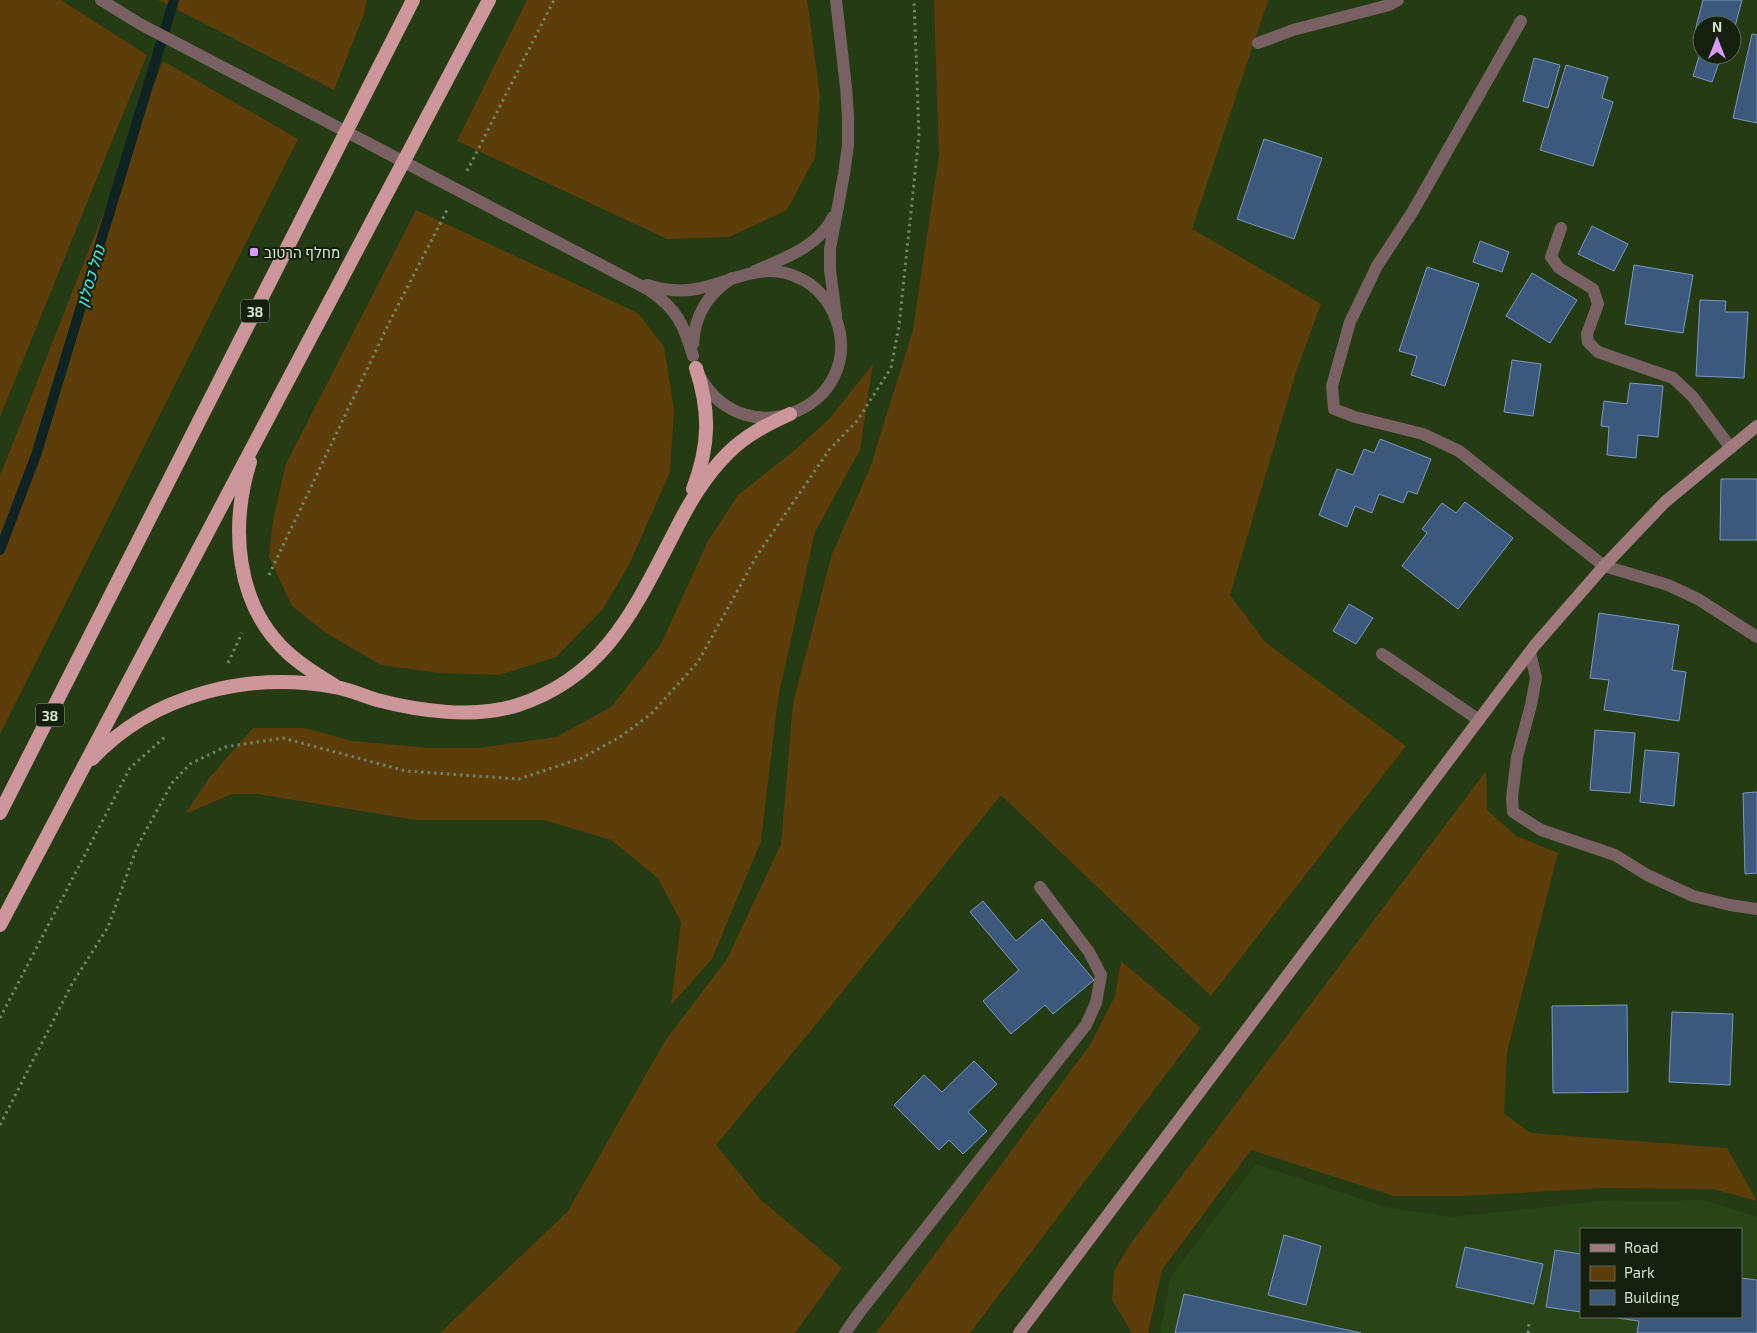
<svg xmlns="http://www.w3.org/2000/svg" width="1757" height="1333" viewBox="0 0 1757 1333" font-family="'Exo 2',Heebo,sans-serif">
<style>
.built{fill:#294417;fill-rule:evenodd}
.green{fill:#5d3e0a}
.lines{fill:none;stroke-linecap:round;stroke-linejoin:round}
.stream{stroke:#0e2423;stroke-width:10}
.building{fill:#3c597d;stroke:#7999c1}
.path{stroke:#708464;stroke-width:3;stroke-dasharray:2.5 4;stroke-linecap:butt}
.service{stroke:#796163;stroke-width:12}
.tertiary{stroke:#796163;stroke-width:12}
.secondary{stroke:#a07a7d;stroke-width:12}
.trunk{stroke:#cc969a;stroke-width:14}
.poi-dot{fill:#d99af7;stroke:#141f0e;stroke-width:2}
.labels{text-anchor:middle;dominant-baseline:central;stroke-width:4;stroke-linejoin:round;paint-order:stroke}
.shield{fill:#141f0e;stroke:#9aa893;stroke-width:1}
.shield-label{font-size:14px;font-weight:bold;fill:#d4e3cc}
.poi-label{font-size:15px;fill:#d4e3cc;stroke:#141f0e;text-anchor:start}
.water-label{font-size:16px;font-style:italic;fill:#45f2f1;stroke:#141f0e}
</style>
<rect width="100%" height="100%" fill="#243b14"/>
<path class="built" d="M1256,1164L1389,1208L1453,1217L1598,1201L1704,1200L1755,1216L1757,1218V1333H1160L1171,1276ZM1581,1229H1741V1317H1581Z"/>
<path class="green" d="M0,0H61L147,55L0,417Z
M158,0H367L364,14L334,90Z
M527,0H807L820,96L815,157L787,210L729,237L667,239L457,141Z
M934,0H1268L1192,229L1321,304L1297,369L1230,595L1265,642L1406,746L1211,996L1001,795L813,1028L716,1145L761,1200L842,1268L795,1333H440L568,1211L665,1041L727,959L781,844L793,703L832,554L870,468L913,330L939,155Z
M163,61L298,139L0,734V476Z
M416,210L638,313L664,347L674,409L670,472L629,565L602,610L556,657L499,675L440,673L381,665L326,633L292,606L269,557L273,520L286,464Z
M873,364L860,450L815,532L778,698L761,841L712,959L671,1005L681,922L658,878L611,840L544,820H416L257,794H232L185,814L209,778L253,728H305L352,741L430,748H478L556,737L611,707L661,644L708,541L738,495L795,450L830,418Z
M1486,771L1487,810L1516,836L1558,853L1507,1052L1504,1114L1531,1133L1727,1148L1757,1201L1713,1189L1604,1188L1462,1196H1394L1251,1150L1162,1270L1148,1333H1132L1112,1300L1114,1271L1131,1243Z
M1121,961L1201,1028L970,1333H876L1090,1045L1115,996Z"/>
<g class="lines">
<path class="stream" d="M0,550L36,455L174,0"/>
</g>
<path class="building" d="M1703,0H1742L1732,38V25H1702V41L1693,39Z
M1752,34L1757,35V123L1733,118Z
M1701,50L1702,55H1715L1721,57L1712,82L1693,76Z
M1534,58L1560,65L1548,108L1523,101Z
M1566,65L1608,77L1602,98L1613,102L1593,166L1540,150Z
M1264,139L1322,158L1294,239L1237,219Z
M1592,226L1628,244L1614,271L1578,254Z
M1480,241L1509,252L1502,272L1473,262Z
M1634,265L1693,275L1683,333L1625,324Z
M1427,267L1479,284L1445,386L1411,375L1417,356L1399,351Z
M1532,273L1577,300L1550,343L1506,316Z
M1700,300L1726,301L1725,312H1748L1744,378L1696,376Z
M1512,360L1541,364L1533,416L1504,412Z
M1630,383L1663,386L1658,437L1638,435L1636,458L1607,455L1609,427L1601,426L1604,401L1627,404Z
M1380,439L1431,459L1417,494L1408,491L1403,503L1379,494L1372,513L1355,506L1347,527L1319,515L1337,469L1353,475L1364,449L1374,453Z
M1721,479H1757V540H1720Z
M1465,502L1513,538L1458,609L1402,566L1427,533L1422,529L1442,503L1456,513Z
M1349,604L1373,618L1356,644L1333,631Z
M1599,613L1679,625L1672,670L1686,672L1679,721L1604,710L1609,680L1590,678Z
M1595,730L1635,733L1630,793L1590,790Z
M1645,750L1679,753L1674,806L1640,802Z
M1757,792V873L1745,874L1743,793Z
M983,901L1016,941L1042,919L1094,980L1053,1014L1045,1005L1011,1034L983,1001L1019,970L970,912Z
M1627,1005L1628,1092L1553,1093L1552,1006Z
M1672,1012L1733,1014L1730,1085L1669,1082Z
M974,1061L997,1084L968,1112L987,1131L963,1154L949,1140L939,1150L894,1105L924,1075L942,1092Z
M1284,1235L1321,1246L1306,1305L1268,1295Z
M1465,1247L1543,1264L1534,1304L1456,1287Z
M1555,1250L1581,1254V1312L1546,1307Z
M1741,1278L1757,1280V1333H1637L1639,1321L1610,1317H1741Z
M1184,1294L1361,1333H1175Z"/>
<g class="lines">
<path class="path" d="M467,171L554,0
M269,575L389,323L447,210
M228,663L242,633
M0,1018L130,768L167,735
M0,1125L72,984L108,927L137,847L172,783L190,764L225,747L283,738L406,771L519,779L582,758L620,737L651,714L698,662L756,557L829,450L857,421L891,368L899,326L919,135L914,0
M1528,1333L1529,1323"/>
<path class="service" d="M836,0L846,87L848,116V145L844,174L830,249V270L836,316
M1521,21L1413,211L1377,266L1350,322L1332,386L1334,409L1355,417L1423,434L1459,451L1604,566L1668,585L1698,599L1757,637
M1258,43L1293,30L1389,5L1398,0
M1561,228L1551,257L1559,268L1593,289L1598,304L1587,334L1588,342L1598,352L1673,378L1693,397L1730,447
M755,271C782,259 819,247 833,217
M1530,652L1536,678L1531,705L1517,757L1512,798L1513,812L1541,830L1615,855L1647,875L1693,896L1730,905L1757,909
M1382,654L1479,720
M845,1333L859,1313L1086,1025L1096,1003L1101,975L1089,952L1040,887"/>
<path class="tertiary" d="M101,0L140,24L649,290C677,309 684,325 693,356
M647,285C663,290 680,292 696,289C733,282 762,260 799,278C816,285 830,302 836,319C867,405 746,459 700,377
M693,344C695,314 708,294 732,278"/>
<path class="secondary" d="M1019,1333L1535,645L1604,566L1665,502L1757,426"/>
<path class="trunk" d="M250,462C230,526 235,604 287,652C301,665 317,675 334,685
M693,489C710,445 710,411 696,368
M92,759C153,694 249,671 335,687C349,689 363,696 377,700C419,711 475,719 518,705C605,676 634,610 673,535C688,505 704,477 728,453C746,435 768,424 790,414
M0,813L413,0
M0,925L489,0"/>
</g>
<rect class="poi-dot" x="249" y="247" width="10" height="10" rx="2.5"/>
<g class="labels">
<g class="shield">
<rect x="241" y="299.5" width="28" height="23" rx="4"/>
<rect x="36" y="703.5" width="28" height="23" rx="4"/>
</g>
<g class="shield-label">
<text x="255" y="311">38</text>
<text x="50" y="715">38</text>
</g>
<g class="poi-label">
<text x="264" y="252">מחלף הרטוב</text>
</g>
<g class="water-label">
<text transform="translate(90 276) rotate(-73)">נחל כסלון</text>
</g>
</g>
<rect x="1580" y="1228" width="162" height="90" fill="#141f0e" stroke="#616d5a"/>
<rect x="1590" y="1244" width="25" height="8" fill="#a07a7d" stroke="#616d5a"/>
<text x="1624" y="1253" font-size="15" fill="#d4e3cc">Road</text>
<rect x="1590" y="1266" width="25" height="15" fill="#5d3e0a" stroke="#616d5a"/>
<text x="1624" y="1278" font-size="15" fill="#d4e3cc">Park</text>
<rect x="1590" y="1290" width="25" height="15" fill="#3c597d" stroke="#616d5a"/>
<text x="1624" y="1303" font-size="15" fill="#d4e3cc">Building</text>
<g transform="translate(1717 40)"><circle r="24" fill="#141f0e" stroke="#616d5a"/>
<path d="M0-4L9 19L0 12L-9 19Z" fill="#d99af7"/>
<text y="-8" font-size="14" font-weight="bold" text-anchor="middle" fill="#d4e3cc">N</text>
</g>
</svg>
